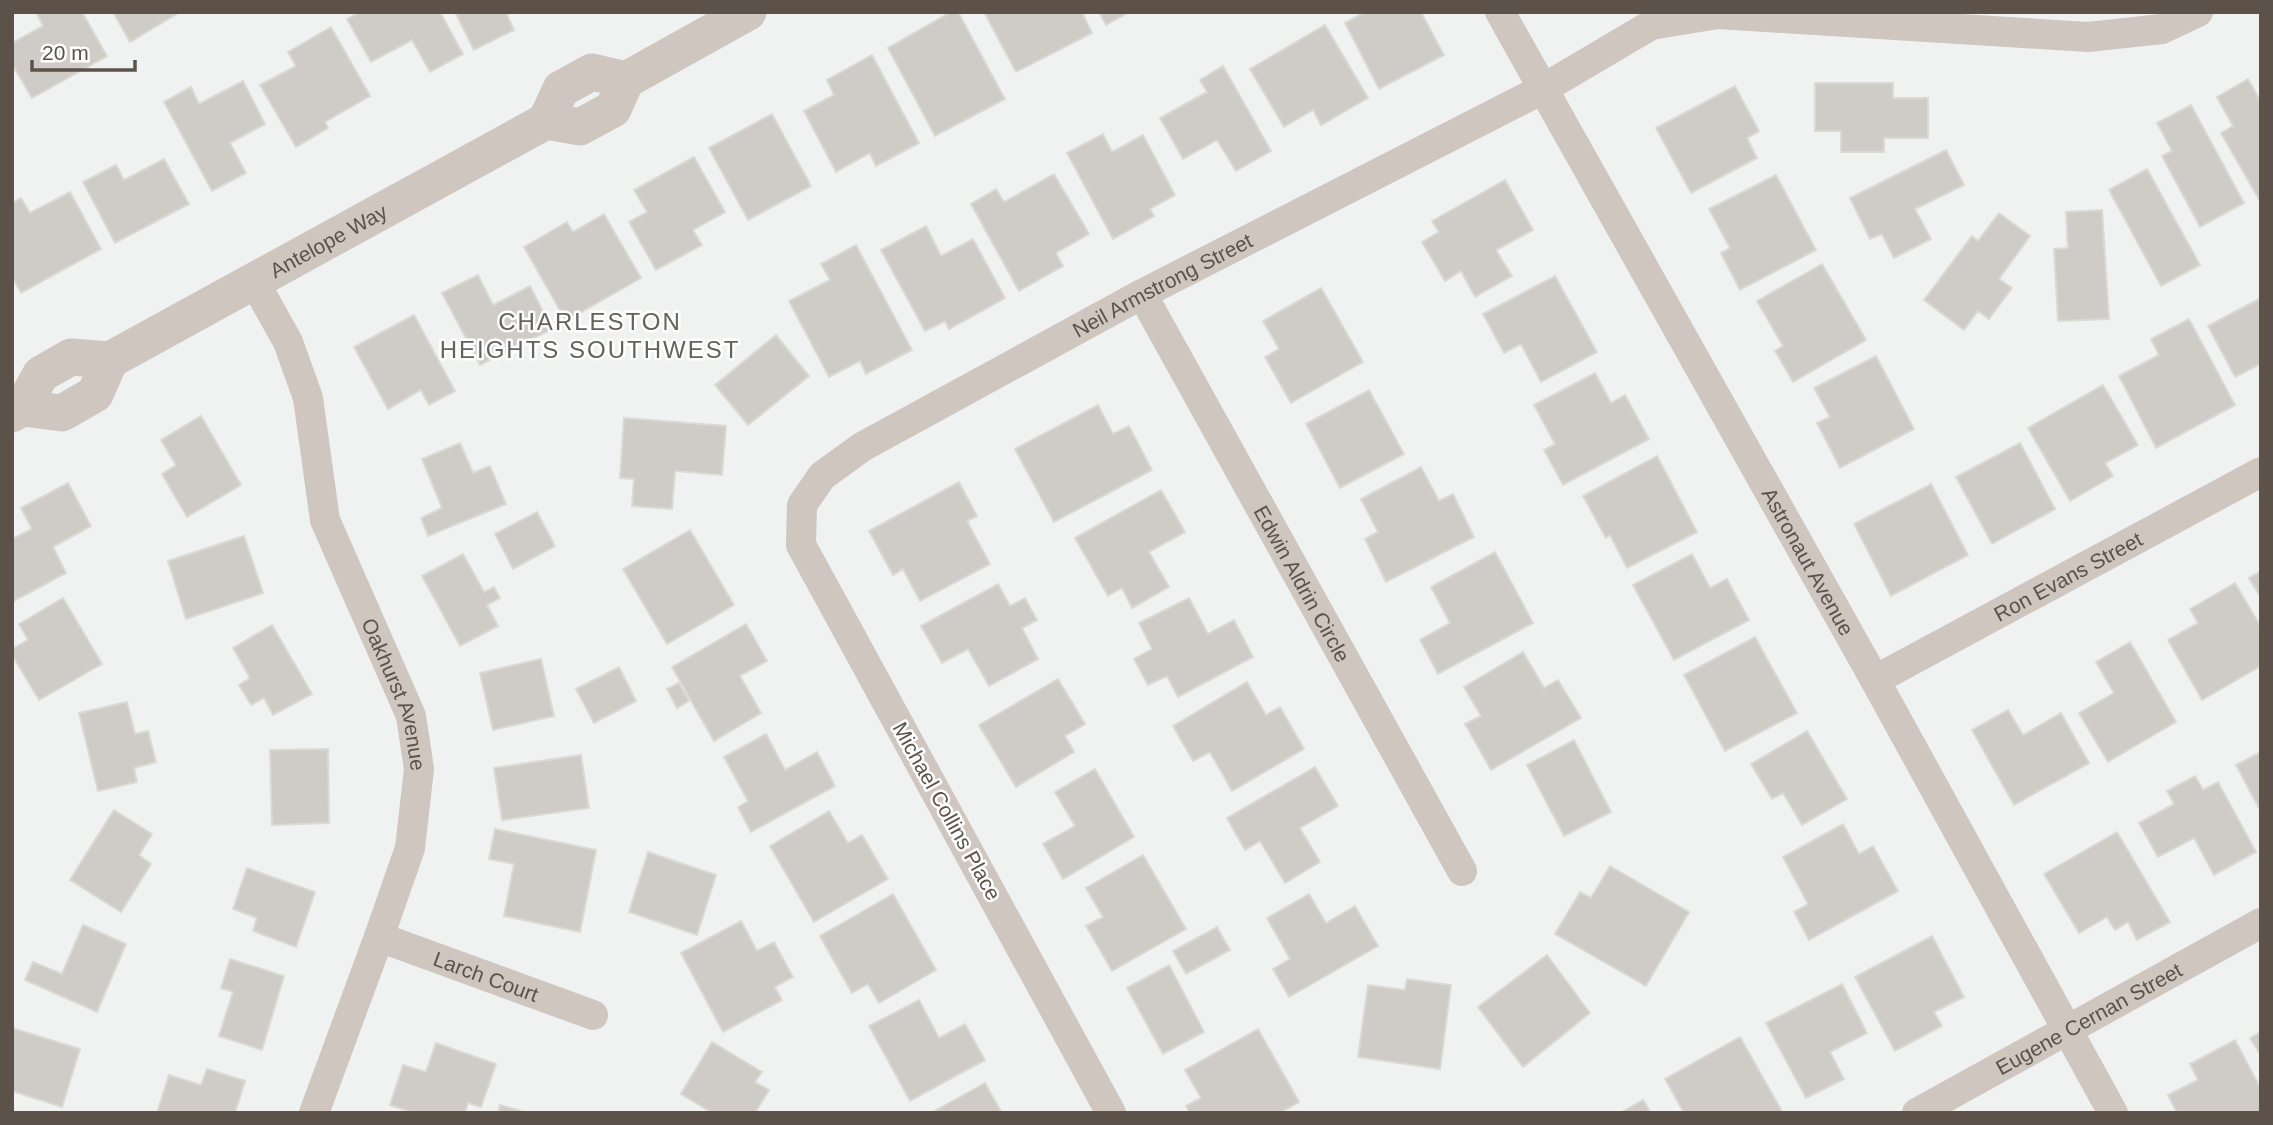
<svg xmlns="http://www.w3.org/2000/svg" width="2273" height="1125" viewBox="0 0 2273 1125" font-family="Helvetica,sans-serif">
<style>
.building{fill:#cfccc7;stroke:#dbd9d4;stroke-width:2}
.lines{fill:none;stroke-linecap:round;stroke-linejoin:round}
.minor{stroke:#cec6bf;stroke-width:30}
.tertiary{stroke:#cec6bf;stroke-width:37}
.labels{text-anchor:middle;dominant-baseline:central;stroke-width:5;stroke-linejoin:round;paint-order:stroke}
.street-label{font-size:21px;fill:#5c5249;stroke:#fff}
.quarter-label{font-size:24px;letter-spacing:2px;fill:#65615d;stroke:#fff}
</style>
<rect width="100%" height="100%" fill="#f0f2f2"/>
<path class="building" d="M36,12H82L107,56L32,98L12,64V43L43,26Z
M113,12H180L130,42Z
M360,12H440L463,54L430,72L412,40L371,62L347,19Z
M455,12H511L507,15L514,30L474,50Z
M951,12H958L1005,99L935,136L888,48Z
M984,12H1082L1092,33L1016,72Z
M1099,12H1129L1106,25Z
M1365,12H1421L1444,55L1379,89L1345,23Z
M1325,25L1368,98L1321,125L1313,110L1284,127L1250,69Z
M331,27L370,96L325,122L328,128L296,147L260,85L296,66L288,52Z
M872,55L919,143L876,166L870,153L836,172L804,111L834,95L827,80Z
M1223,66L1271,151L1236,171L1217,140L1183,159L1160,118L1207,92L1200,80Z
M2248,79L2261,102V203L2221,133L2233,126L2217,97Z
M243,81L265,124L230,143L246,173L212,191L164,102L191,87L199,104Z
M1815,83H1893V98H1928V138H1884V152H1841V131H1815Z
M1735,86L1759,131L1747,138L1757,158L1691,193L1656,128Z
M2191,105L2244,203L2200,227L2162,156L2172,151L2157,123Z
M772,114L811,186L748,220L709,148Z
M1103,134L1112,152L1143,135L1175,195L1150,209L1154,216L1113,239L1067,153Z
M1946,150L1964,185L1915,209L1931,239L1894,258L1882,234L1870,239L1850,198Z
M694,157L725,212L693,230L702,245L656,270L629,222L647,212L634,190Z
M164,159L189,204L115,243L83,182L116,165L124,180Z
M2147,169L2200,265L2161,286L2109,190Z
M1054,174L1089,234L1056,253L1063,266L1019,291L971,204L996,189L1004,202Z
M1776,175L1816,250L1740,290L1721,253L1730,248L1709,209Z
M1505,180L1533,230L1496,250L1512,276L1475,297L1461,271L1445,281L1422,242L1439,232L1432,221Z
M70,192L101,249L21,293L12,277V203L21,198L30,213Z
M2102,210L2109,319L2058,321L2054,249L2068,248L2066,212Z
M1999,213L2030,236L1999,279L2012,288L1989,319L1978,311L1964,330L1924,300L1972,236L1978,241Z
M604,214L641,278L566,321L524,247L567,222L573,232Z
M926,226L941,256L973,239L1005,298L949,329L945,321L925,331L881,250Z
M856,245L912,350L866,374L860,361L829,377L789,301L830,280L821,264Z
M1822,264L1866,340L1793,382L1775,351L1783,346L1757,301Z
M478,275L493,305L530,286L552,329L480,365L442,293Z
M1555,276L1597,352L1541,382L1521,344L1504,353L1483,314Z
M1321,288L1363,362L1291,403L1265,357L1279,349L1263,321Z
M2261,298V364L2235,377L2208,326Z
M414,315L455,391L429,405L421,390L388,409L354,347Z
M2189,319L2235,405L2156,448L2119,376L2159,355L2151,339Z
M776,335L809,376L748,425L715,385Z
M1876,356L1914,429L1840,468L1817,423L1830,417L1814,388Z
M1595,373L1611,403L1625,395L1649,439L1563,485L1544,450L1555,444L1534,405Z
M2103,385L2138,445L2105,463L2113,476L2070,501L2028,428Z
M1369,390L1404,454L1340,488L1306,424Z
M1098,405L1113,434L1129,426L1152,470L1054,522L1015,449Z
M201,416L241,485L187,517L162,474L176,465L161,440Z
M624,418L726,426L722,475L675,471L672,509L632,506L634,479L620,478Z
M460,443L473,473L490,466L506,504L428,536L421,518L442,508L422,459Z
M2020,443L2055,509L1992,544L1956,477Z
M1657,456L1697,532L1627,568L1610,535L1606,538L1583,496Z
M1421,467L1439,501L1453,494L1474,537L1386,582L1365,539L1378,532L1361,499Z
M959,482L977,516L967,521L990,564L920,601L903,569L893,575L869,531Z
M68,483L91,526L53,547L66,573L12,602V539L32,529L21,508Z
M1931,484L1968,555L1891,596L1854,524Z
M1161,490L1185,532L1149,552L1169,587L1132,608L1122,588L1108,596L1075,538Z
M537,512L555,546L513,569L495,534Z
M690,530L734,605L667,644L623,569Z
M244,536L263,593L186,619L168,561Z
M1495,552L1533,623L1438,674L1420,640L1450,623L1431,587Z
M463,554L484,592L494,587L500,598L487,605L498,626L460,646L422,576Z
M1692,554L1710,588L1727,579L1749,620L1674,660L1633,585Z
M2261,571V598L2249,578Z
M2235,583L2261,627V666L2202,700L2168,640L2198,623L2190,609Z
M998,584L1010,606L1025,598L1037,620L1022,628L1038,659L989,686L968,649L942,663L921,626Z
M63,598L102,664L39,700L12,655V649L28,640L19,624Z
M1189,598L1208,634L1234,620L1253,657L1178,697L1167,676L1148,685L1134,659L1152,649L1139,623Z
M746,624L767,661L740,676L761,713L714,741L672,667Z
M272,625L312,694L273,715L264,698L251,705L239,685L250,678L233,648Z
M1755,637L1797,713L1725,751L1684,675Z
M2130,642L2176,722L2108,762L2079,713L2114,693L2096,662Z
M1523,652L1544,688L1558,680L1581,718L1491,770L1465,724L1481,716L1464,687Z
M541,659L554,716L493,730L480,673Z
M619,667L636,701L594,723L576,689Z
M1058,679L1085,724L1065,736L1074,752L1016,787L979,725Z
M1247,682L1266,715L1280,707L1304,749L1232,791L1210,752L1193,761L1173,726Z
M679,683L689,701L677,708L667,689Z
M127,702L135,734L148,731L156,762L134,768L137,782L98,791L79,713Z
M2008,710L2023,735L2061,713L2089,763L2014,805L1972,730Z
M1807,731L1847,799L1802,825L1783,793L1772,799L1751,764Z
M766,734L785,770L817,752L835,786L751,832L738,807L748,801L724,757Z
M1574,740L1611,812L1564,836L1527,765Z
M328,749L329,823L272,825L270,750Z
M2261,752V812L2236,765Z
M581,755L589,808L502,820L494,768Z
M1315,767L1338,806L1300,828L1320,862L1285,883L1260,841L1245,850L1227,818Z
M1095,769L1134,837L1063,879L1043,844L1075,826L1055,792Z
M2195,776L2203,790L2218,782L2256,852L2214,875L2194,838L2158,857L2139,823L2174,804L2167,791Z
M114,810L152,834L139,855L151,864L121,912L70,880Z
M829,811L848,843L862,835L888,879L814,922L770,846Z
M1843,824L1859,854L1873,846L1898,891L1809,940L1794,912L1808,904L1783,857Z
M495,829L596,850L580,932L504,916L514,864L489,859Z
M2117,832L2170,922L2137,940L2128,922L2115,930L2107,917L2079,933L2044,874Z
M648,852L716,875L697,935L629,912Z
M1143,855L1186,929L1112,971L1086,926L1103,917L1086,888Z
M1610,866L1689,912L1646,986L1555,934L1580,892L1591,898Z
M247,868L315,892L296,947L253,931L257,918L233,909Z
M893,894L936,970L879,1003L868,984L852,993L820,936Z
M1309,894L1326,923L1355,906L1378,946L1289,997L1273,969L1290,959L1267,918Z
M741,921L757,951L774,942L793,977L775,987L782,1000L723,1032L681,953Z
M83,925L126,944L97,1012L25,980L33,962L62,974Z
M1217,927L1230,950L1186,974L1173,951Z
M1932,936L1964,997L1934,1012L1942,1026L1895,1051L1855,977Z
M1547,955L1590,1013L1523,1067L1478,1007Z
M230,959L284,976L262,1050L219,1036L233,992L221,988Z
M1169,965L1204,1032L1163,1054L1127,988Z
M1407,979L1451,985L1440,1069L1358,1057L1368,985L1405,990Z
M1842,984L1867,1033L1830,1052L1844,1079L1806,1098L1766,1023Z
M919,1000L939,1038L965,1024L985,1060L910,1101L869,1026Z
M12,1028L80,1049L62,1107L12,1091Z
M1258,1029L1299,1102L1280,1113H1190L1186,1106L1201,1098L1185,1070Z
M2261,1032V1056L2250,1038Z
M1740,1037L1783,1113H1684L1665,1079Z
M2235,1040L2261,1089V1113H2177L2168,1095L2198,1080L2190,1064Z
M712,1042L762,1072L755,1082L769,1090L755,1113H712L681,1094Z
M436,1043L496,1064L481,1107L468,1103L465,1113H414L390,1105L403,1065L426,1072Z
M207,1069L245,1081L235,1113H157L169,1075L201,1085Z
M985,1083L1002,1113H931Z
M1643,1100L1651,1113H1620Z
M500,1105L528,1113H498Z"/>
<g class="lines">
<g class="minor">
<path id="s1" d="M1500,12L1875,680L2113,1113"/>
<path id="s2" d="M254,281L288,342L308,398L325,520L411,716L419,769L410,848L379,937L314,1113"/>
<path id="s3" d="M1142,294L1462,871"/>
<path id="s4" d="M1875,680L2261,472"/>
<path id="s5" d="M379,937L593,1015"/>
<path id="s6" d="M1111,1113L801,545L802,505L822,476L862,447L1142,294L1541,90L1651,25L1718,14L2088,37L2162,29L2198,12"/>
<path id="s7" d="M1917,1113L2261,923"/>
</g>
<g class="tertiary">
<path d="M546,121L580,127L613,109L626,80L748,12"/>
<path d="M22,408L62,413L95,394L110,360"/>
<path id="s8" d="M12,414L22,408L41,374L71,357L110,360L546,121L561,89L592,72L626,80"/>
</g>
</g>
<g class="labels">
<g class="street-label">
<text stroke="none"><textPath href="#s8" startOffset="373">Antelope Way</textPath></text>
<text stroke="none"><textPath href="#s6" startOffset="1113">Neil Armstrong Street</textPath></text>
<text stroke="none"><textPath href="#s1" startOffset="630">Astronaut Avenue</textPath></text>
<text stroke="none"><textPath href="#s4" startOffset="219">Ron Evans Street</textPath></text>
<text stroke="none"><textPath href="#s3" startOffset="331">Edwin Aldrin Circle</textPath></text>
<text stroke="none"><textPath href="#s2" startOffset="441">Oakhurst Avenue</textPath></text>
<text transform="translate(947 811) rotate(61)">Michael Collins Place</text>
<text stroke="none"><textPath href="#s5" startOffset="114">Larch Court</textPath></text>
<text stroke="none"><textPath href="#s7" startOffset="196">Eugene Cernan Street</textPath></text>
</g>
<g class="quarter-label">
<text x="590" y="321">CHARLESTON<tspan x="590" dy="28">HEIGHTS SOUTHWEST</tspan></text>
</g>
</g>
<rect width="2273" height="1125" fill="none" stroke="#5c5249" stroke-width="28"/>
<path d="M32 60v10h103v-10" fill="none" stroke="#5c5249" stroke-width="3.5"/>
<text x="42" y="60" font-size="21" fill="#5c5249" stroke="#ffffff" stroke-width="5" paint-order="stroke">20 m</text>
</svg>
